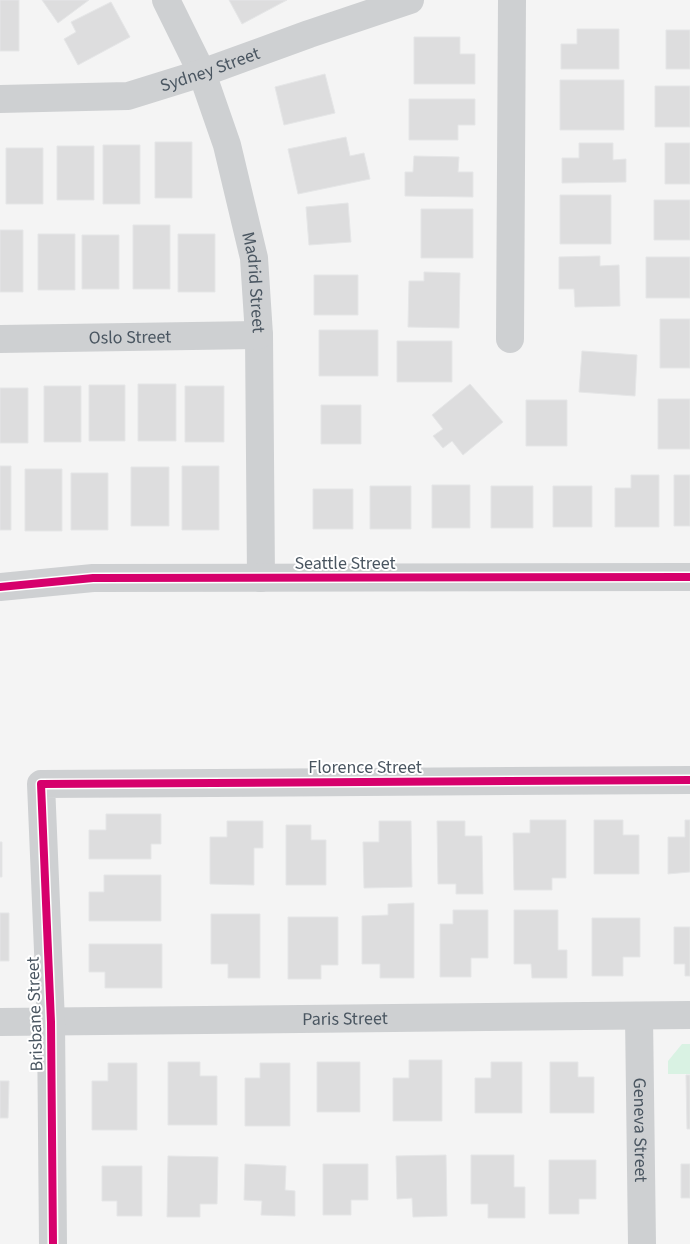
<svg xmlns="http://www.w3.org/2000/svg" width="690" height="1244" viewBox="0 0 690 1244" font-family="'Source Sans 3',sans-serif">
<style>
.green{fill:#d9f2e3}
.building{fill:#ddddde;stroke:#e5e6e7}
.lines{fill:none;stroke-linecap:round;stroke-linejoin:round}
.minor{stroke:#ced0d2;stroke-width:28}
.cycleway-casing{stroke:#fff;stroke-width:11}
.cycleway{stroke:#d6006c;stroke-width:8}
.labels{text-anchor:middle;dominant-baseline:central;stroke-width:4;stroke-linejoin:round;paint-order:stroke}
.street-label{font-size:18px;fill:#4a5661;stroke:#fff}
</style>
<rect width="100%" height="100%" fill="#f4f4f4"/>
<path class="green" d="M682,1044H690V1074H668V1061Z"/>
<path class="building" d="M0,0H19V51H0Z
M42,0H89L58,23Z
M229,0H287L242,24Z
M111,2L130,37L78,65L64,39L76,32L71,22Z
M577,29H619V69H561V44H577Z
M666,30H690V69H666Z
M414,37H460V54H475V84H414Z
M325,74L335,113L284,125L275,87Z
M560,80H624V130H560Z
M655,86H690V127H655Z
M409,99H475V125H458V140H409Z
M346,137L350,156L364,153L370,179L298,194L288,149Z
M155,142H192V198H155Z
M579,143H613V160L626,159V182L562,183V158H579Z
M665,143H690V184H665Z
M103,145H140V204H103Z
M57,146H94V200H57Z
M6,148H43V204H6Z
M414,156L459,157L458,172H473V197L405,196V172H413Z
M560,195H611V244H560Z
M654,200H690V240H654Z
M348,203L351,242L309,245L306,207Z
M421,209H473V258H421Z
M133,225H170V289H133Z
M0,230H23V292H0Z
M38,234H75V290H38Z
M178,234H215V292H178Z
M82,235H119V289H82Z
M600,256V266L619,265L620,306L575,307L574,289H559V257Z
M646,257H690V298H646Z
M424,272L460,273L459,328L408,327L409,281H424Z
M314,275H358V315H314Z
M660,319H690V368H660Z
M319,330H378V376H319Z
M397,341H452V382H397Z
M582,351L637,355L635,396L579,392Z
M138,384H176V441H138Z
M470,384L503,422L463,455L452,441L443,448L433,436L443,429L432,415Z
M89,385H125V441H89Z
M44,386H81V442H44Z
M185,386H224V442H185Z
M0,388H28V443H0Z
M658,399H690V449H658Z
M526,400H567V446H526Z
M321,405H361V444H321Z
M0,466H11V530H0Z
M182,466H219V530H182Z
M131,467H169V526H131Z
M25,469H62V531H25Z
M71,473H108V530H71Z
M631,475H659V527H615V488H631Z
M674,475H690V526H674Z
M432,485H470V528H432Z
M370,486H411V529H370Z
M491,486H533V528H491Z
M553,486H592V527H553Z
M313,489H353V529H313Z
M106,814H161V844H151V859H89V830H106Z
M530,820H566V878H552V890H514L513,833H530Z
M594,820H623V835H639V874H594Z
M685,820H690V872L668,874V837H685Z
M227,821H263V848H254V885L210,884V837H227Z
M379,821H411L412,887L364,888L363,842H379Z
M437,821H465V836H482L483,894H456V884H438Z
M286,825H311V840H326V885H286Z
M0,842H2V877H0Z
M104,875H161V921H89V892H104Z
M414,903V978H380V964H362V916L388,915V904Z
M453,910H488V958H471V977H440V924H453Z
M514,910H558V950H567V978H532L531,964H514Z
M0,913H9V961H0Z
M211,914H260V978H228V964H211Z
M288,917H338V965H321V979H288Z
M592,918H640V957H623V976H592Z
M674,927H690V976H685V964H674Z
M89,944H162V988H105V972H89Z
M409,1060H442V1121H393V1078H409Z
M168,1062H200V1076H217V1125H168Z
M317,1062H360V1112H317Z
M491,1062H522V1113H475V1078H491Z
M550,1062H578V1077H594V1113H550Z
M108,1063H137V1130H92V1081H108Z
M260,1063H290V1126H245V1078H260Z
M686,1075H690V1129H687Z
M0,1081H9L8,1118H0Z
M446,1155L447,1216L413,1217L412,1198L397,1199L396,1156Z
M471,1155H514V1187H525V1218H488V1204H471Z
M168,1156L218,1157L217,1204H200V1217H167Z
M549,1160H596V1199H579V1214H549Z
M245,1164L286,1166L285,1190L295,1191V1216L261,1215L262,1201L244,1200Z
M323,1164H368V1200H351V1215H323Z
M681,1164H690V1198H681Z
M102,1166H142V1216H117V1201H102Z"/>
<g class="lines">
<g class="minor">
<path id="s1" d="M166,0L202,73L227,145L254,258L259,335L261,578"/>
<path id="s2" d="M0,99L128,96L202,73L309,34L410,0"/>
<path id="s3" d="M0,339L259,335"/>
<path d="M510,339L512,0"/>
<path d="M0,587L93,578L690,577"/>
<path id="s4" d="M639,1016L642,1244"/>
<path id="s5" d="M0,1022L690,1015"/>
<path d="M53,1244L51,1022L41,784L690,780"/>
</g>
<g class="cycleway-casing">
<path id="cycleway" d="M0,587L93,578L690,577
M53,1244L51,1022L41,784L690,780"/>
</g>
<use href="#cycleway" class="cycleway"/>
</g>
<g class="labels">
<g class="street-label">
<text stroke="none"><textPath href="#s2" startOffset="214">Sydney Street</textPath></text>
<text stroke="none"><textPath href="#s1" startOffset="298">Madrid Street</textPath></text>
<text stroke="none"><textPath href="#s3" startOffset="130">Oslo Street</textPath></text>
<text x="345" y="563">Seattle Street</text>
<text x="365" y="767">Florence Street</text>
<text transform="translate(35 1014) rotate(-92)">Brisbane Street</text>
<text stroke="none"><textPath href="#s5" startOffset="345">Paris Street</textPath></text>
<text stroke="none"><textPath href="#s4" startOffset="114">Geneva Street</textPath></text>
</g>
</g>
</svg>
